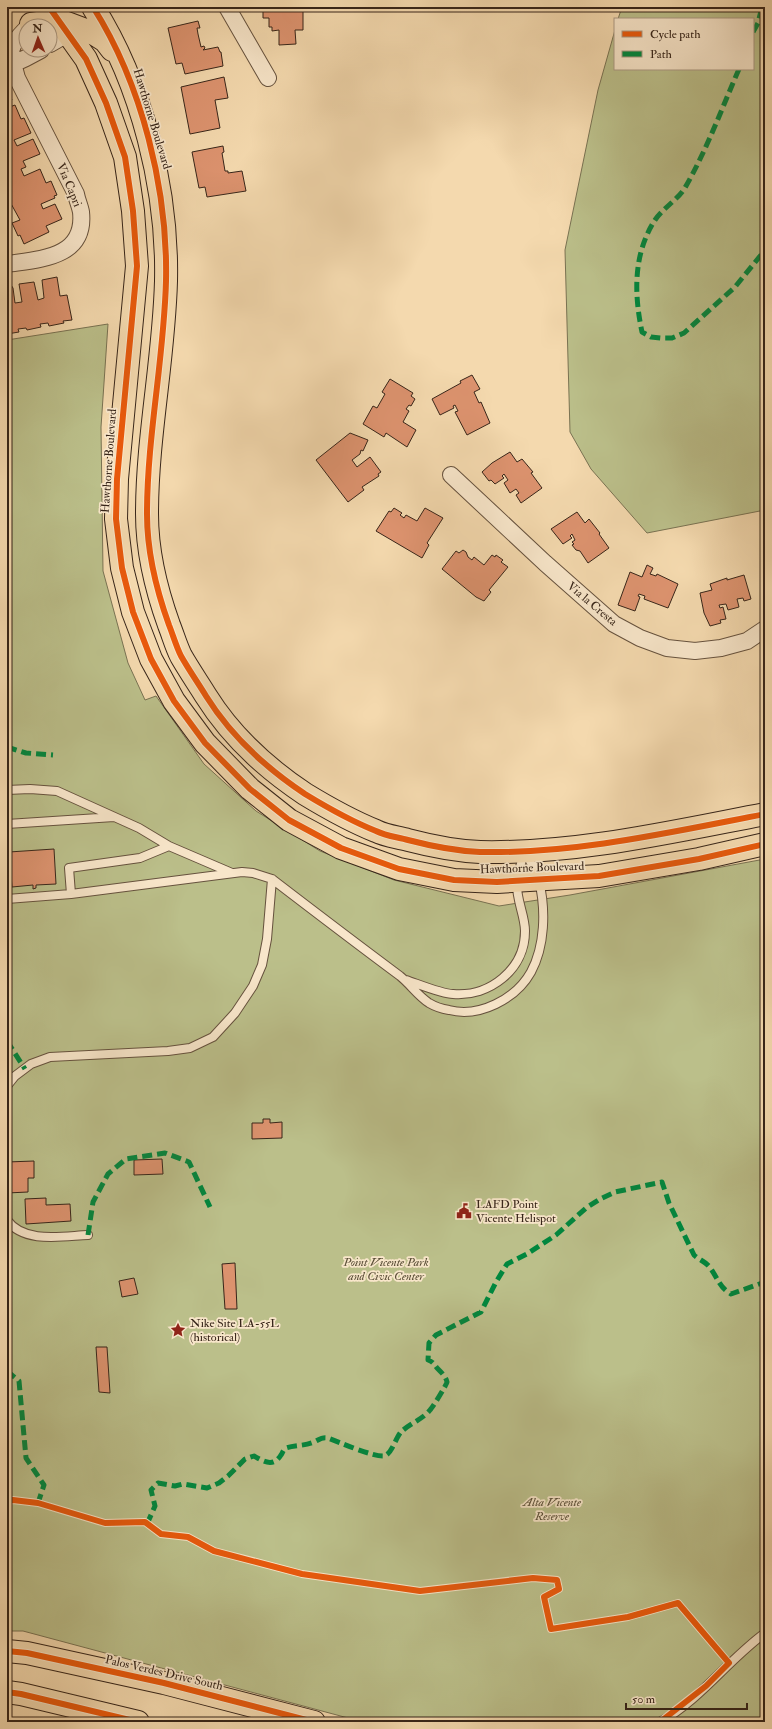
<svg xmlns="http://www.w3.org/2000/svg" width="772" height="1729" viewBox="0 0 772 1729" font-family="'IM FELL Double Pica',serif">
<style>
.green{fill:#bbbf8a;stroke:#797252}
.building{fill:#dd936f;stroke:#372519}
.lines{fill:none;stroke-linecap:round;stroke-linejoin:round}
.service-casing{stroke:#66523e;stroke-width:10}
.minor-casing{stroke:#66523e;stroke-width:18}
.primary-casing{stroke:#372519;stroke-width:24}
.service{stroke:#f8e6ca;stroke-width:8}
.minor{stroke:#f8e6ca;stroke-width:16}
.primary{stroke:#f4d9ae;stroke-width:22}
.quiet{stroke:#00873e;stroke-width:5;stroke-dasharray:10 5;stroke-linecap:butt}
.cycleway-casing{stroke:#f8e6ca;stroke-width:8}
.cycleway{stroke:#e8590c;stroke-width:6}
.labels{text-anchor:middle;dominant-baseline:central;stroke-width:3.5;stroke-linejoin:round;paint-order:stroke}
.street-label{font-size:12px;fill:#372519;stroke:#f8e6ca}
.poi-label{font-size:12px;fill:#372519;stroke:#f8e6ca;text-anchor:start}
.park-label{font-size:12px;font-style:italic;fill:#584c35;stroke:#f8e6ca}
</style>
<rect width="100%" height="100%" fill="#f4d9ae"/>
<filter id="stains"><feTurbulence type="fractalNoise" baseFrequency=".005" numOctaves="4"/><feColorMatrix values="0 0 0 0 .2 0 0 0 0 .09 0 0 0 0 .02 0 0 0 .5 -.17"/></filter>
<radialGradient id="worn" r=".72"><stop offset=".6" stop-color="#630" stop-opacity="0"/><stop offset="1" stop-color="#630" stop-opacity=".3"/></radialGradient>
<path class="green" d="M622,7H765V510L647,533L591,469L570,432L565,250L598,90L615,30V69H753V19H618Z
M108,324L101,427L103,571L128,663L145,700L156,696L204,764L256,811L320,851L394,880L499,906L570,895L765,859V1722H363L23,1631H7V340Z"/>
<path class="building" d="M259,7H290V11L303,10V30H295L296,44L279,45V30L272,31V27H269V18H263V8H259Z
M198,21L200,28H197L198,34L201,47L204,46L205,48L203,50L218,47L220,52H221L223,66L185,74L182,63L176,64L168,28Z
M224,77L228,98L215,100L220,128L190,134L181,87Z
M7,88L12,100L7,103Z
M15,105L21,119L24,118L31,133L14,140L17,146L33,139L40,154L23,161L26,167L21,169L24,176L40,169L46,183L51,181L57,195L54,196L55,198L41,204L43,209L55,204L62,219L46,226L49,232L24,244L20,235L18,236L12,223L20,220L9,200H7V108Z
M223,146L224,152L222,153L225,171H228V173L242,171L246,191L207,197L205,187L199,188L192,152Z
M57,277L60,296L67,295L72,320L63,321L64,323L49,326L48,323L40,324L41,327L27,330L26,328L18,329L19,332L7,334V286L11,285L13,288L15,303L22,302L19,284L34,282L38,300L44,298L42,280Z
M472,375L480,389L474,392L479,403L481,402L490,423L467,435L455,412L458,411L455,405L453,406L454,408L440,415L432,399L461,383L460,381Z
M390,379L413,393L411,396L415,399L411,406L409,405L406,409L409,411L403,422L416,430L407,447L386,433L384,437L363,424L373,406L377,408L385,394L382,392Z
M350,433L368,440L363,451L361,450L360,454L352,460L357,467L370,457L381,472L378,474L379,476L362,487L364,490L348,502L316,460Z
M510,452L517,462L522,459L533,472L531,473L542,488L521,503L516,495L519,493L516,489L510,493L504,483L508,480L504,474L502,476L504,478L495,484L491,480L489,481L482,472L492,463Z
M394,508L402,513L400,515L404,518L406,515L417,521L425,508L443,518L427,543L429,545L422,558L376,531L389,511L391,512Z
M577,512L585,523L589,519L600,533L599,534L609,548L588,563L580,551L576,550L572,545L574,544L572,542L575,540L572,534L570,536L572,538L563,544L551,529Z
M463,550L466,552L468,557L472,560L474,557L484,565L492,555L495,557L496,555L503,560L501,562L508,567L489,590L491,592L484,601L476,597L442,569L456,551L459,553Z
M647,565L653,568L650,574L656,576L657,574L678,584L668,608L644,599L645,596L639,594L638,596L640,597L635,611L618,605L630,572L642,577Z
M744,575L751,599L744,601L743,598L737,599L739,607L728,610L726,604L719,605L720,608L723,607L726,619L720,620L721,623L710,626L704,613L700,593L712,590L710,584L727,578V580Z
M54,849L56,884L36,885V888L33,889V885L12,887L9,852Z
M263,1119H270V1123L282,1122V1138L252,1139V1123H263Z
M162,1159L163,1174L134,1175V1160Z
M34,1161V1178H28V1192L7,1193V1162Z
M46,1198V1205L70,1204L71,1221L26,1224L25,1199Z
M235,1263L237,1309H225L222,1264Z
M134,1278L138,1294L122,1297L119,1281Z
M96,1347H107L110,1393L99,1392Z"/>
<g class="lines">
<g class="service-casing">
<path id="service" d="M7,790L30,789L57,791L139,828L169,846
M7,824L114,817
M71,894L69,868L140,858L169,846L232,873
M7,899L71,894L242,872L253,873L272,879C315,912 357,944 400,976C410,984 418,996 429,1003C434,1006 443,1009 449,1010C479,1018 516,999 531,972C545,946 546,910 539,881C536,871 530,862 526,853
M406,980C418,984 442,994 453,994C489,997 525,970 525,931C525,915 515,897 517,880C518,871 522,862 524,853
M7,1086L15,1076L31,1064L50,1057L168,1051L190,1048L213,1037L235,1013L253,986L262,965L267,939L272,879
M7,1220C24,1244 63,1236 88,1235
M660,1722C700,1700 728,1660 765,1633"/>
</g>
<g class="minor-casing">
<path id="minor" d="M227,7L268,78
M50,44L69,33
M13,64L26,58L41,50
M7,264C40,259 86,258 81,212C80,206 77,200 76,194L17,78C10,52 6,49 26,29
M451,475L545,563L614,624L640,638L667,648L695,651L721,648L747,641L765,629"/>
</g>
<g class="primary-casing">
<path id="primary" d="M49,7L86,59L106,103L125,157L133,211L137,266L117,479L116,519L122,568L133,612L151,659L174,701L205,743L250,789L289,820L341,848L399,869L454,880L497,882L599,876L699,859L765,844
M93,7C142,84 168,190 166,281C164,359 147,436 147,514C147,553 156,589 169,625C173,635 176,646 181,656C189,670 198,683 206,696C231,736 266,768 305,794C328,808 351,821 376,831C386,836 397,837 408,840C431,846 456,851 480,852C576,854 671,832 765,814
M31,24L59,20L91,32L105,41L112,50
M7,1651L27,1653L164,1683L314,1722
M7,1692L21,1694L138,1722"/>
</g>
<use href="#service" class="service"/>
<use href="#minor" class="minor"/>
<use href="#primary" class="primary"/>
<path class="quiet" d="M753,32L758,23L762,7
M739,69C722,108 707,149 686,186C679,199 664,207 655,220C633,254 634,294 642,332L651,337L661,338H672L684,333L735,287L765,250
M7,747L26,753L53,755
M7,1041L25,1069
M88,1235L93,1202L108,1174L126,1159L165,1153L189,1162L210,1207
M7,1371L19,1381L26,1458L44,1485L38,1503
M147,1524L155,1506L151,1490L158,1483L175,1486L183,1484L207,1488L219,1483L228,1476L245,1459L254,1456C263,1461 273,1468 281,1455C283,1452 283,1450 286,1448C295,1445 305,1446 314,1442C320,1439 322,1437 328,1438C339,1442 373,1457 384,1456C392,1454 395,1439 401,1432C409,1424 423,1419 430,1410C433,1407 447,1384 447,1382C446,1377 442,1373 438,1369C434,1365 434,1362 428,1360L429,1343L436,1335L481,1312L496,1282L507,1264L527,1254L556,1235L586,1208L600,1199L615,1192L662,1182L669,1203L694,1255C699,1260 707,1262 711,1269C718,1279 720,1288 731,1294L765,1282"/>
<g class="cycleway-casing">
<path id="cycleway" d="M49,7L86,59L106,103L125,157L133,211L137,266L117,479L116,519L122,568L133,612L151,659L174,701L205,743L250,789L289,820L341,848L399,869L454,880L497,882L599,876L699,859L765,844
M93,7C142,84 168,190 166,281C164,359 147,436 147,514C147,553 156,589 169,625C173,635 176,646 181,656C189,670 198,683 206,696C231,736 266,768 305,794C328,808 351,821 376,831C386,836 397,837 408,840C431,846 456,851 480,852C576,854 671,832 765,814
M7,1501L13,1500L38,1503L105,1523L145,1522L161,1534L188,1537L214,1551L302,1574L420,1591L533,1578L557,1580L559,1589L544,1597L551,1629L628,1617L678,1603L729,1663L706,1686L660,1722
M7,1651L27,1653L164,1683L314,1722
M7,1692L21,1694L138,1722"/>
</g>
<use href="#cycleway" class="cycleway"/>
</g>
<defs>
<g id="civic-bare" transform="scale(1.2)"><path d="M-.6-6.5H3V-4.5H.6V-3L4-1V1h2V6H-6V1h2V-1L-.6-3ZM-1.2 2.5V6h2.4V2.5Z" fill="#8f2418" stroke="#f8e6ca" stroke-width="2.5" paint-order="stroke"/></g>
<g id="sight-bare" transform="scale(1.2)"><path d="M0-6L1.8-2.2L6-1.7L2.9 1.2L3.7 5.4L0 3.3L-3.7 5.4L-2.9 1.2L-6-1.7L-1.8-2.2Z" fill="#8f2418" stroke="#f8e6ca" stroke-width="2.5" paint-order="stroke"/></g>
</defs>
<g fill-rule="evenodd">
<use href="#civic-bare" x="464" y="1211"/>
<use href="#sight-bare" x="178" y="1330"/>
</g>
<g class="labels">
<g class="street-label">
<text transform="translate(152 119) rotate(73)">Hawthorne Boulevard</text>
<text transform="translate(69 185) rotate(67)">Via Capri</text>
<text transform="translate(109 461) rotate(-86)">Hawthorne Boulevard</text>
<text transform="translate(592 604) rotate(40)">Via la Cresta</text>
<text transform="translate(532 868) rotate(-2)">Hawthorne Boulevard</text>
<text transform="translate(164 1673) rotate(13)">Palos Verdes Drive South</text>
</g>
<g class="poi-label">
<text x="476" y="1204">LAFD Point<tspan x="476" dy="14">Vicente Helispot</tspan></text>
<text x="190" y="1323">Nike Site LA-55L<tspan x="190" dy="14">(historical)</tspan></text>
</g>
<g class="park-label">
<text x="386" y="1262">Point Vicente Park<tspan x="386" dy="14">and Civic Center</tspan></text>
<text x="552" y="1502">Alta Vicente<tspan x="552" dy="14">Reserve</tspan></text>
</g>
</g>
<rect width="772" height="1729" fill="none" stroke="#f4d9ae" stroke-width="24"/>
<rect x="8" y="8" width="756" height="1713" fill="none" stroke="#372519" stroke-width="2"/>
<rect x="12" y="12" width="748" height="1705" fill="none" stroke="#372519"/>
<rect x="614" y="18" width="140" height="52" fill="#f8e6ca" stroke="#ab9983"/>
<rect x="622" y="31" width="20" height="6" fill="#e8590c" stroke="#ab9983"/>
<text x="650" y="38" font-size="12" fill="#372519">Cycle path</text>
<rect x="622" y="51" width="20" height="6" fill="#00873e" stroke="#ab9983"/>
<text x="650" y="58" font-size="12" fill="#372519">Path</text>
<g transform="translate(38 38) rotate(358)"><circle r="19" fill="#f8e6ca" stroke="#ab9983"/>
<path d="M0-3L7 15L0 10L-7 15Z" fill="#8f2418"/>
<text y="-6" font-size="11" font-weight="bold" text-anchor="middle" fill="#372519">N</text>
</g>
<path d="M626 1703v6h121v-6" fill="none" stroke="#372519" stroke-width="2"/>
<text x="632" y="1703" font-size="12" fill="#372519" stroke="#f8e6ca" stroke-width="3" paint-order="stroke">50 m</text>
<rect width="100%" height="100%" filter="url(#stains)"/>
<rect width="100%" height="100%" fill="url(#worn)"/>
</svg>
